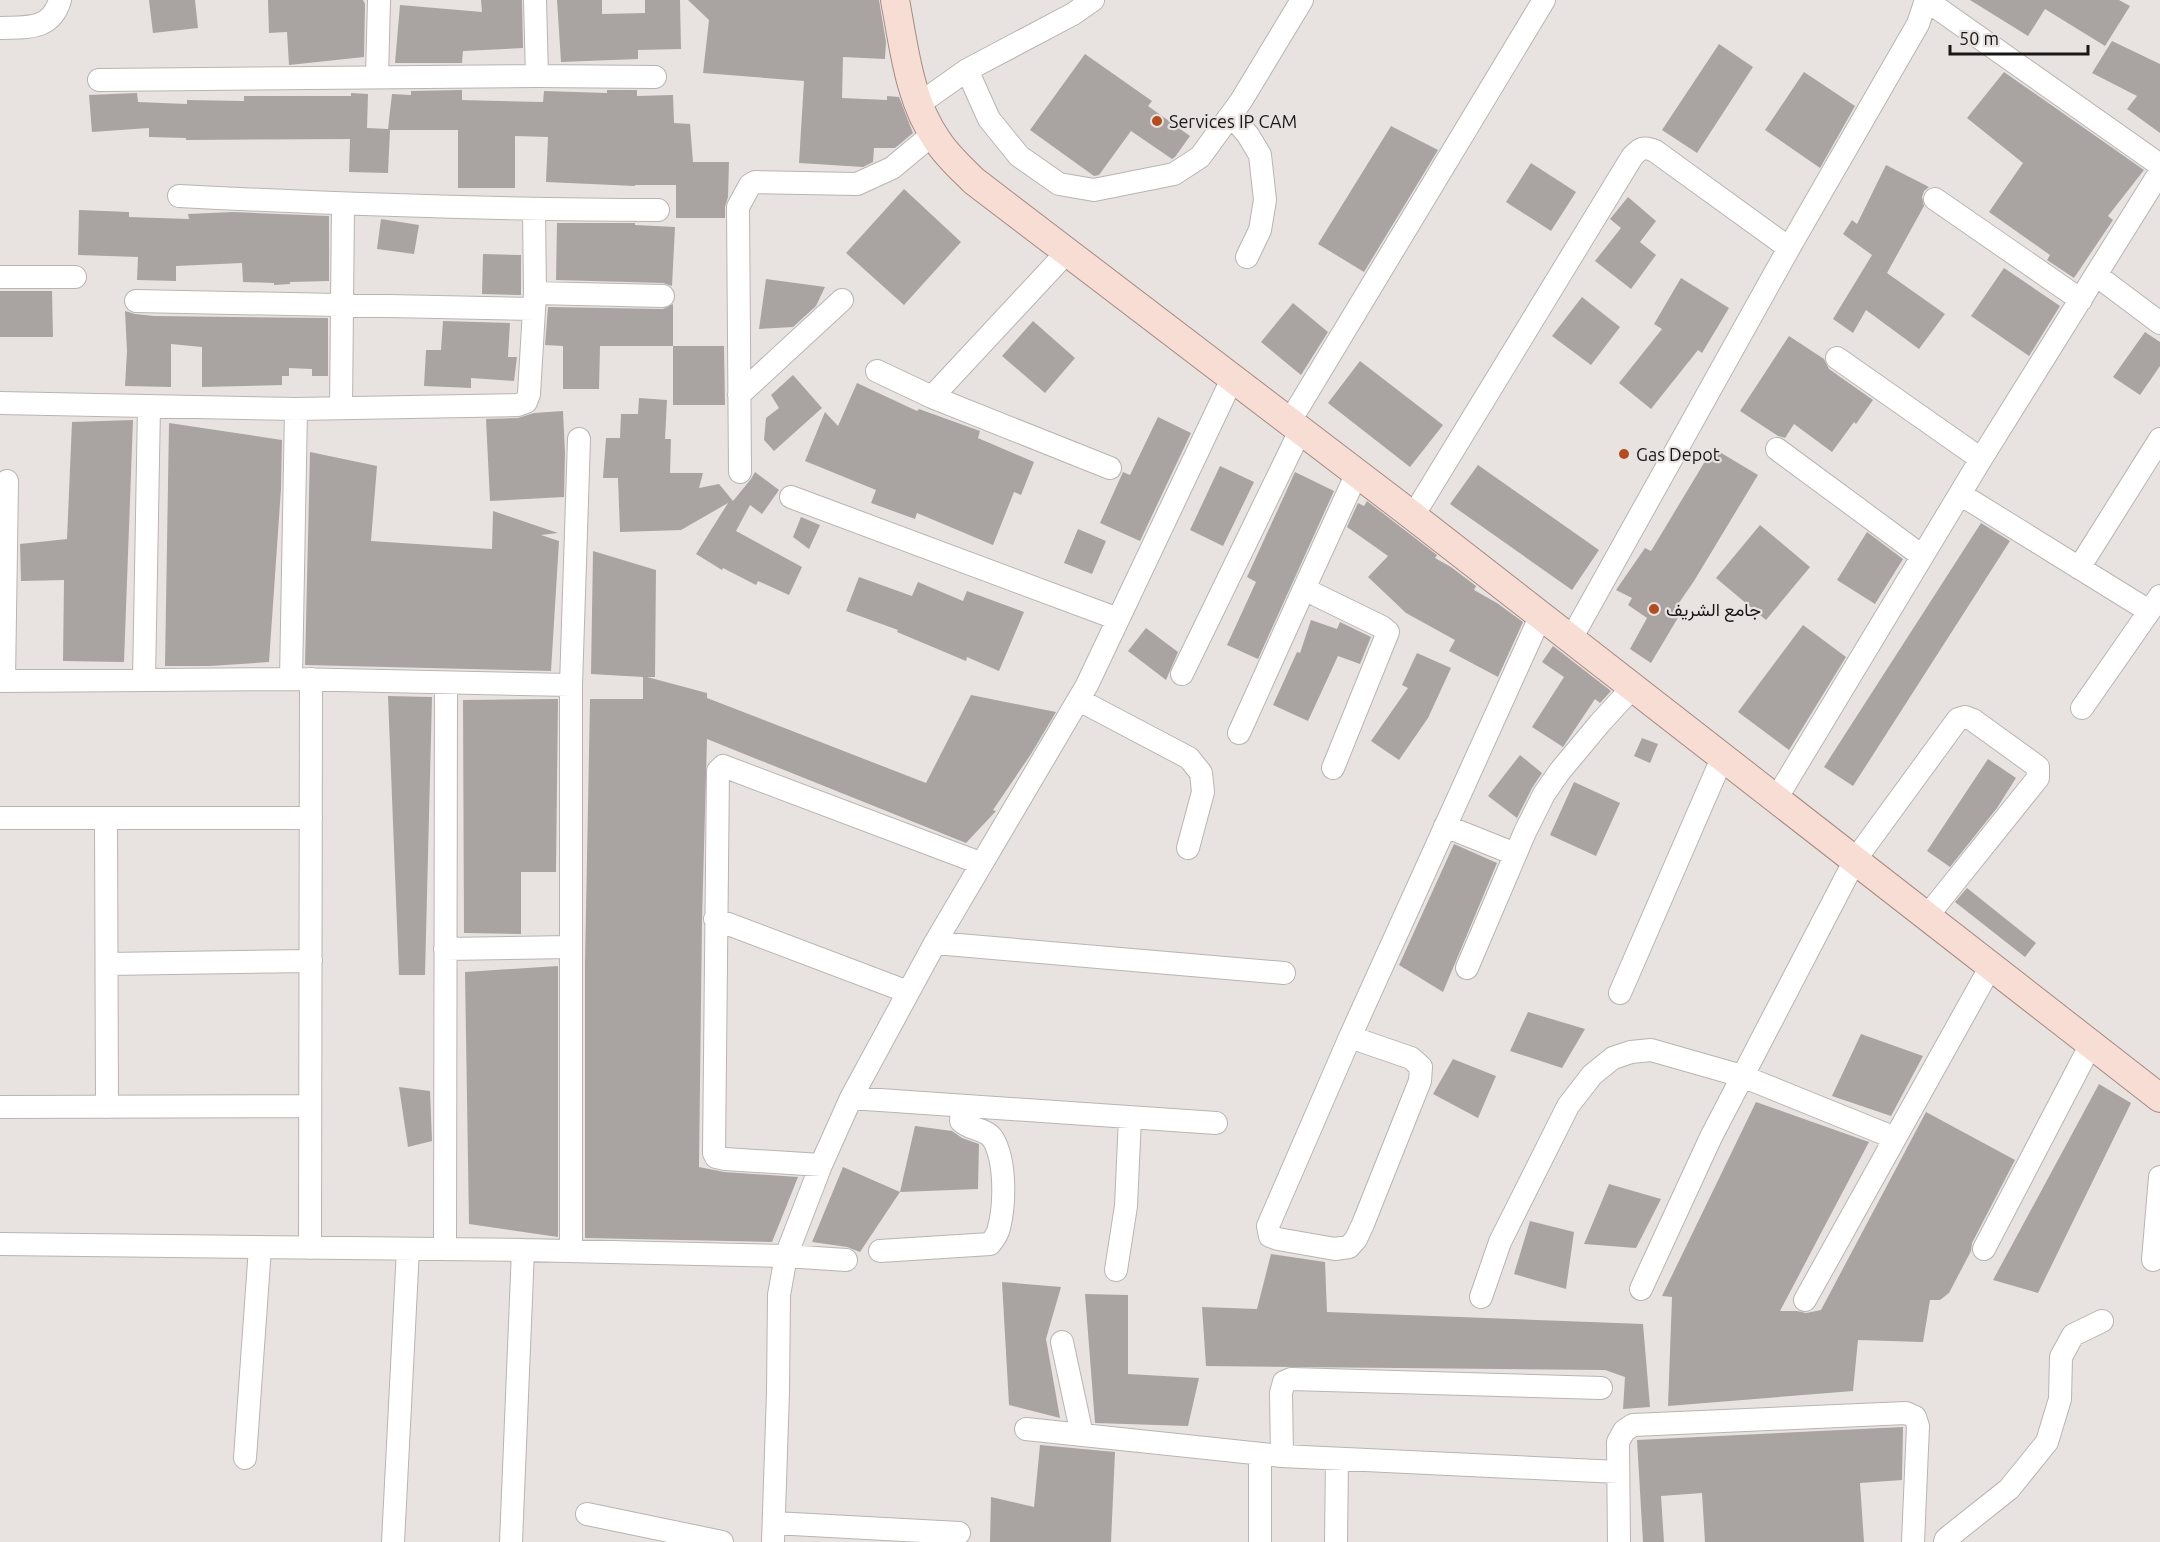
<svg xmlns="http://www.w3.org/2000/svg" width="2160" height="1542" viewBox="0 0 2160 1542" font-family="Ubuntu,Vazirmatn,sans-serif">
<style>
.building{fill:#a9a4a2}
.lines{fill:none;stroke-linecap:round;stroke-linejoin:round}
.minor-casing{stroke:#b9b4b2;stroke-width:24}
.major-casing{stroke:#a68a80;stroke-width:30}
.minor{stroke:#fff;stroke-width:22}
.major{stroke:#f7ddd4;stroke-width:28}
.poi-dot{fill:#b34d21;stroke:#e8e3e1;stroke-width:2}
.labels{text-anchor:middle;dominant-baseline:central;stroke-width:4.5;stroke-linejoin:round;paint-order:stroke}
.poi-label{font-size:18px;fill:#1a1817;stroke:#e8e3e1;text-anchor:start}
</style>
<rect width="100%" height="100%" fill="#e8e3e1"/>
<path class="building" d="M149,0H195L198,28L153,33Z
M268,0H363L365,4L364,57L289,65L287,32L269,33Z
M481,0H522L523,48L463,51L462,63H395L400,5L482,12Z
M557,0H602V14L645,13V0H680L681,49L638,50V59L561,62Z
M688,0H879L886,42L885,59L843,57L842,98L887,100V96L899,97L913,133L895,148H874L873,162L863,167L799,163L804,81L703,73L709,20Z
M1970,0H2119L2130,6L2105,46L2045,9L2028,36Z
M2112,41L2160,64V133L2127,109L2137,96L2092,73Z
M1719,44L1753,67L1697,153L1662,130Z
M1085,54L1152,101L1148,106L1190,136L1175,157L1172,159L1131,131L1099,175L1094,176L1030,130Z
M1804,72L1855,106L1820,168L1765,130Z
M2004,72L2144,170L2108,216L2113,220L2074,278L2047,260L2050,255L1989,212L2023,163L1967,118Z
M462,90V100L543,102L544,91L607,93V90H637V96L673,95L674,123L690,124L693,162H729L728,197L725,207V218H676V185H635V186L546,182L548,137L515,136V188H458V130H390L388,173L349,172L350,139L186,140V138L149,137V128L92,132L89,95L137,93L138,102L187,104V100L244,101V96H351V93L368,94L367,128L388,129L392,94L411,95V91Z
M1391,126L1438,150L1364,272L1318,244Z
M1531,163L1576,192L1551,231L1506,202Z
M1886,165L1929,187L1924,191L1922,197L1924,206L1887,273L1945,314L1919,349L1866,310L1853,333L1833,319L1872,255L1843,234L1852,220L1857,224Z
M904,189L961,242L904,305L846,253Z
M1628,197L1656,221L1640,242L1656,255L1631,289L1595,261L1621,228L1610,219Z
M79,210L129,212V217L189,219L188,214L233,212L329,216V281L290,282V284L274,285V283L243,282L242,263L176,266V281L137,280L138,257L78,255Z
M381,219L419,225L414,254L377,249Z
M557,223H635V225L675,227L672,286L663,283L556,280Z
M483,254L521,255V295L482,294Z
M2004,268L2060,306L2029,356L1971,316Z
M1681,278L1729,308L1702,353L1698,350L1651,409L1619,383L1662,329L1654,324Z
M766,279L825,287L816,306L793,327L759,329Z
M0,291H52L53,337H0Z
M1582,297L1620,327L1591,365L1552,336Z
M1293,303L1328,332L1301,375L1261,342Z
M673,304V346H600L599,389H563V346L545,345L548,307L663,309Z
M125,311L135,314L154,316L328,318V376H312V369L289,368V376H282V385L202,387V347L171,344V387L125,386L127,351Z
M443,321L510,323L508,357H517L514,381L471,378V388L424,386L426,350H441Z
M1033,321L1075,358L1045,393L1002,356Z
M2145,332L2160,342V366L2140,395L2113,377Z
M1789,336L1824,359L1829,369L1873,400L1856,424L1854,422L1832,452L1794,424L1785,438L1778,436L1740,411Z
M673,346H724L725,405H673Z
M1360,361L1443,425L1410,467L1328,403Z
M793,375L822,408L774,451L764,440L766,418L779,408L771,395Z
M857,383L917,411L919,409L980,431L978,438L1034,462L1021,495L1014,492L993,545L917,513L915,519L871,503L876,490L805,461L825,412L838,426Z
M639,398L667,400L665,439H671L670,473H703L699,488L719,484L733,501L751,479L755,472L779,490L762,514L750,505L736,531L802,567L789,595L758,581L756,585L723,568L722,570L696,554L728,503L681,530L620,532L618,478H603L606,438H620L621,414H638Z
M563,411L565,453L564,497L490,501L486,419L518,418L534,413Z
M1158,417L1191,433L1140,541L1100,523L1123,472L1130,475Z
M133,420L124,662L63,661L64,580L21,581L20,544L67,539L72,422Z
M169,423L282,440L281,489L269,662L210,666H165Z
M1713,448L1758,475L1694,581L1672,613L1679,616L1651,663L1630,649L1647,618L1628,605L1632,598L1616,590L1645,548L1651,551Z
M310,452L377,466L371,541L492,549L493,511L558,533L541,535L559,541L551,671L305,665Z
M1478,465L1599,550L1572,590L1450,504Z
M1220,466L1254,482L1223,546L1190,530Z
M1295,472L1334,491L1258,659L1227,645L1256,582L1247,577Z
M1367,501L1437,555L1435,558L1451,567L1476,586L1474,590L1497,603L1523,622L1498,677L1449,651L1455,640L1406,613L1368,577L1388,556L1347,527L1358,503L1364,506Z
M801,517L820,525L809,549L793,537Z
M1981,523L2010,541L1853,786L1824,767Z
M1760,525L1810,567L1766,620L1716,578Z
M1078,529L1106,541L1092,574L1064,563Z
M1867,532L1903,559L1875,604L1837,580Z
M593,551L656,570L655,677H647L707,693V698L926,783L971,695L1056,712L1031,754L993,810L996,811L966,843L707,739L702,921L699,1167L724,1172L798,1177L772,1242L585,1238V964L590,699H643V677L591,674Z
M859,577L912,596L918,582L963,601L967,591L1024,612L999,671L967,657L966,661L897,632L898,630L846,611Z
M1311,620L1337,629L1340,622L1371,637L1360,664L1338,656L1308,721L1273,705L1297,652L1300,653Z
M1803,625L1846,657L1789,750L1738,712Z
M1146,628L1178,652L1166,680L1128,651Z
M1553,646L1611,691L1600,703L1595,699L1563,747L1532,727L1564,677L1542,662Z
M1417,653L1451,668L1428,718L1399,760L1371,741L1408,688L1402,685Z
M388,696L432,697L425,975H399Z
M558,699L556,872H521V934L464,933L463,700Z
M1642,738L1658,744L1650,763L1634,756Z
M1520,755L1542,773L1532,788L1517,818L1488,796Z
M1988,759L2016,778L1997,808L1950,867L1927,851Z
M1574,782L1620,803L1596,856L1550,835Z
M1454,844L1497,863L1443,992L1399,965Z
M1967,888L2036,943L2025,957L1955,902Z
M558,966V1237L469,1224L465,972Z
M1528,1012L1585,1029L1562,1068L1510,1051Z
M1861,1034L1923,1056L1891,1116L1832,1096Z
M1453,1059L1496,1076L1478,1118L1433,1094Z
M2099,1084L2131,1103L2038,1293L1993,1280Z
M399,1087L430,1091L432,1141L408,1147Z
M1756,1102L1869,1142L1780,1311H1797L1806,1313L1821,1310L1926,1112L2015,1160L1972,1243L1971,1251L1949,1293L1940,1300H1930L1923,1342L1858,1340L1853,1391L1668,1406L1672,1297L1662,1296Z
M915,1126L952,1131L962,1138L979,1144L978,1189L900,1192Z
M843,1167L900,1192L860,1252L847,1247L812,1242Z
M1609,1184L1661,1199L1636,1248L1584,1244Z
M1530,1221L1574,1232L1566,1289L1514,1274Z
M1271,1254L1325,1262L1327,1312L1643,1324L1650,1407L1623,1409L1625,1377L1605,1370L1206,1366L1202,1307L1257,1309Z
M1002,1282L1061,1287L1046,1339L1060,1418L1009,1405Z
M1085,1294L1128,1295V1374L1199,1378L1188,1426L1095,1423Z
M1903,1427L1902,1480L1860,1483L1864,1542H1705L1702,1493L1661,1496L1664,1542H1643L1637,1440Z
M1040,1445L1115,1452L1111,1542H990L991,1497L1034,1507Z"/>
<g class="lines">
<g class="minor-casing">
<path id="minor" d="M535,0L537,76
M1926,0L2160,165
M0,28C26,27 51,31 60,0
M967,70L989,119L1019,156L1059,184L1094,190L1174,174L1200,157L1241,101L1302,0
M377,77L379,0
M99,80L537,76L655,77
M919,104L967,70L1073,14L1093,0
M1231,115L1248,135L1260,155L1265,200L1260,230L1247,257
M179,196C339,204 498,210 658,210
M1935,199L2081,300
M2096,275L2160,323
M0,277H75
M535,293L663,296
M136,301L534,309
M1837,358L1981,459
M877,371L932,397L1110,468
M739,395L842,300
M932,397L1067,252
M0,403L296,409L518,405L526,402L529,394L535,293L534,210
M341,408L343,205
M1290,421L1544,0
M1777,449L1922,556
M740,472L738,207L750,185L755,182L857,184L892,168L933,134
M1960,494L2149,611
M791,497L1118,619
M1413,516L1632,157C1640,148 1644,146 1655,151L1789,248
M2079,568L2160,439
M1571,639L1789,248L1918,24L1926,0
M1182,674L1301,429
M291,679L296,409
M144,680L149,406
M0,681L291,679L571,685
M4,681L7,481
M1079,700L1189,758L1201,773L1203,792L1188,848
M2082,708L2160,596
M1239,733L1304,589
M1333,768L1388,632L1382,627L1304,589L1357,473
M1776,799L1981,459L2160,172
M0,818H311
M106,818L107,1107
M1445,826L1515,854
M715,919L908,992
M935,943L1284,973
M445,949L571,947
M107,964L311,961
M1467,968L1525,832L1544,794L1560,771L1600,723L1633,687
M1620,993L1723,756
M1350,1037L1411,1058L1421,1067L1420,1081L1363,1224L1356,1239L1349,1247L1335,1249L1278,1239L1270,1236L1268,1226L1350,1037L1541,615
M851,1098L1216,1123
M0,1107L310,1106
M821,1165L725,1159L716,1157L714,1153L718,771L723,766L980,863
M0,1244L523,1250L786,1256L846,1260
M310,1248L311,679
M445,1249L446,683
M1984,1249L2091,1044
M571,1251V685L579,439
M880,1251L990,1244C994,1239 998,1234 999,1228C1005,1204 1006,1161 993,1139C986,1128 969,1130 961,1121L962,1106
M2153,1260L2160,1177
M1116,1270L1126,1206L1130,1118
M1641,1289L1711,1137L1855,860L1958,719L1965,717L1973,720L2038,767V778L1928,915
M1481,1297L1500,1242L1568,1106L1592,1075L1613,1058L1631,1052L1651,1050L1742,1076L1895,1138
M1805,1300L1991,966
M1062,1342L1082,1435
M1026,1429L1282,1456L1618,1472
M1282,1456L1281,1393L1284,1382L1291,1379L1601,1388
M245,1458L260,1248
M587,1514L722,1542
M774,1523L959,1533
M393,1542L408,1249
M511,1542L523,1250
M773,1542L778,1392L779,1295L786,1256L821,1165L851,1098L935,943L1087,685L1233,377
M1260,1542V1454
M1336,1542L1337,1460
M1619,1542L1618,1442L1624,1431L1633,1425L1906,1413L1915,1417L1918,1426L1913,1542
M1945,1542L1946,1539L2009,1489L2047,1442L2060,1399L2061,1357L2073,1335L2102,1321"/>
</g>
<g class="major-casing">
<path id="major" d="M895,0C904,47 909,100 937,140C947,156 961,168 974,181L1413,516L2160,1098"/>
</g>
<use href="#minor" class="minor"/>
<use href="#major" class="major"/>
</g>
<g class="poi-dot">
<circle cx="1157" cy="121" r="6"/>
<circle cx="1624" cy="454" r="6"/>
<circle cx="1654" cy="609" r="6"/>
</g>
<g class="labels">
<g class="poi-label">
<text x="1169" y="121">Services IP CAM</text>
<text x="1636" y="454">Gas Depot</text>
<text x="1666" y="609">جامع الشريف</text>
</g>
</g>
<path d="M1950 45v9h138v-9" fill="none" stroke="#1a1817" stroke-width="3"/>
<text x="1959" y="45" font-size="18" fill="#1a1817" stroke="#e8e3e1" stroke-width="4.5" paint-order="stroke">50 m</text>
</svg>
